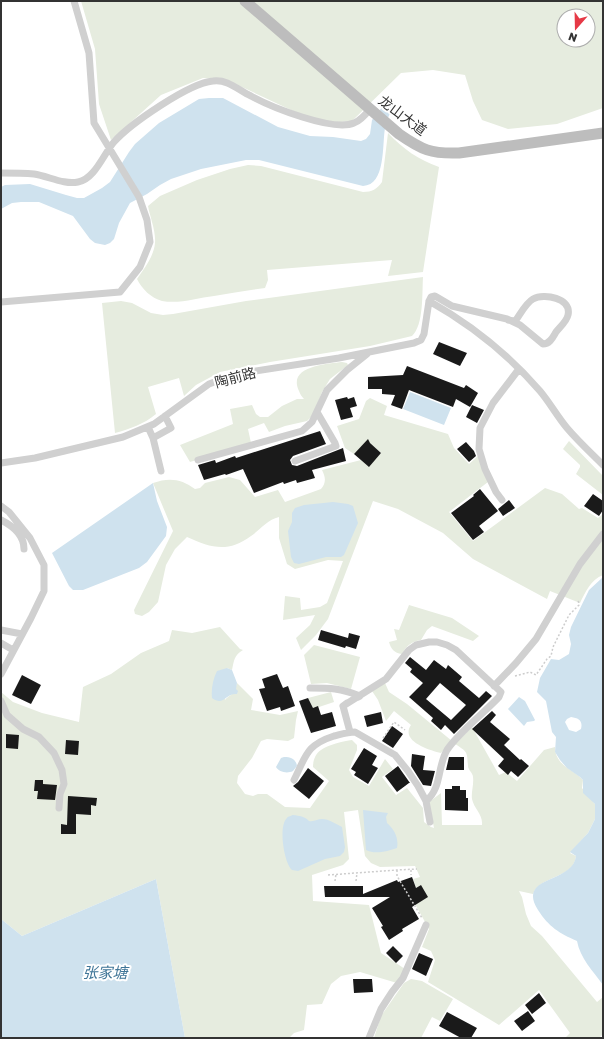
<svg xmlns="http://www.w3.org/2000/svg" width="604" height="1039" viewBox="0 0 604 1039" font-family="'Golos Text','Noto Sans SC',sans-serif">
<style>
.green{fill:#e6ecdf;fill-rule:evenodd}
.water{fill:#cfe2ee;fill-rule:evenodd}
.building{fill:#1a1a1a;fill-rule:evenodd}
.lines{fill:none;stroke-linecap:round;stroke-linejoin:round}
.path{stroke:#cdcdcd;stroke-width:1.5;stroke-dasharray:2 2;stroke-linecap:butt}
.street{stroke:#d0d0d0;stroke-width:7}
.secondary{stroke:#bdbdbd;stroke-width:11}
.labels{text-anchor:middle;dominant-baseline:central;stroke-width:4;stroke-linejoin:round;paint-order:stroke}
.street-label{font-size:14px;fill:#333;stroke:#fff}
.water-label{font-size:15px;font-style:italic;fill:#3f7597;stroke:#fff}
</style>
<rect width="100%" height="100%" fill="#fff"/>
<path class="green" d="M81,1H603V108L557,124L508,129L482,120L473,101L465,75L433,70L401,73L352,121L328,123L306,117L227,80L203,78L161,95L111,140L99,104L95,49ZM564,16H588V40H564Z
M388,133C404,150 418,159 439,167L423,272L388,276L392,260L267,270L268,280L265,288C248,290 231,293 214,296C197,298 180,304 162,301C151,298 142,289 137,279C144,269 154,256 155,243C156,231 150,217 148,206L160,196L197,180L230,169L248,165L261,166L363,192C372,192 377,189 382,182Z
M423,277C422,293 424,325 412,336L370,346L270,362L220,372L196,385L184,396L179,378L148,387L156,414C144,424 130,429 115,433L102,303L121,301L132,303L151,313L163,315L173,314L246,301Z
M342,362L347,363L348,365L330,379L322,392L313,415L307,421L285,426L269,432L264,423L248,429L251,443L190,462L180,445L233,424L230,409L252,405L256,414L260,417H268L282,406L297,399H304C302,397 300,394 299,391C287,366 327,364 342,362Z
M370,398L387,406L384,415L448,434L454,448L469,464L478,456L488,482L449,512L473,541L545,488L562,494L579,509L582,508L598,518L603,514V575C591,579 585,593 580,603L550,591L547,599L473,559L443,533L398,509L373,501L328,619L316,635L301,650L296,638L310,625L315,615L283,620L285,596L300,598L301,610L320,607L327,603L343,561L328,560L295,569L287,564L279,538V517C267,520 261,529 251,536C228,553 211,548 187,537L175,549L166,565L158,602L149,612L142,616L135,614L134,610L173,531L153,483C169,477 182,479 195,489L200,488L205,483L229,477L240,480L255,497L278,490L285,502L321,489C326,483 326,478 322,470L361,460L369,466L381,453L367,441L354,454L345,448L337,426L359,419L366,401Z
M569,441L603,476V495L576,474L580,467V465L563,449Z
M409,605L452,618L479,636L473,641L432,626L427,630L421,640C411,642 407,645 402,654C394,653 391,649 389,642L397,640L394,629L399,630Z
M220,627L240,649L243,650C234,655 234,661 232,670L227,668L225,700C228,696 234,694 236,689C236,687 236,685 237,683L253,699L251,710L280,715L298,711L296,720L294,738L288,741L267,739L261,741L252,758L238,776L237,783L245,794L253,796L258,794H267L285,807L310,808L329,781L313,767C313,761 315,754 321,750C327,745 344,741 352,740L357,745V750L349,770L353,777L369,786L385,759L393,769L382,777L396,795L407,788L423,808L424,822L431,827L434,828L429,802L441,793L442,825H482C483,814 474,809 472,799C471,792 474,785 473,777C473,773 468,770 468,766C467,752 468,752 455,744L472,727L499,775L506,772L517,781L544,750L555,747C555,766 575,770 583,780L582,788L595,804V819L588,833L570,853L576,856C574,879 540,875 533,894L519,891L522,897L526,914L531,926L542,936L597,1002L603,997V1034L599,1038H565L570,1033L539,990L499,1025L428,982L435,960L431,951L422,947L429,929L415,904L421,885L416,888L413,879L420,877L415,866L380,867L371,863L365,856L358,810L344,812L349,859L343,865L312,875L313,901L369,905L381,953L405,969L397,983L360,972L341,976L331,984L322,1004L307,1005L304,1030L294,1033L289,1038H185L156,879L22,936L1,919V692L13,702L42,713L79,722L83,687L111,674L141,653L169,641L172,630L192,633Z
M314,645L360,657L351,689L327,683L311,684L304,655Z
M385,683L389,692L407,704L452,741L441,753C429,750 400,741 411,725L394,711L386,721L378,700L372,691Z
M331,692L334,702L319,707L313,708L308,698Z
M411,979L422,981L453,999L440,1021L432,1017L421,1038H374L381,1016L404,983Z"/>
<path class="water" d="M209,98H223L278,127L310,136L333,137L361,141L366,139L370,134L372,120L387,101L394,105C391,112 386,120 385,128C382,145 386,185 363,186L259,160H246L201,169L171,179L160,185L147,194L130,203L119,223L114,239L110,243L105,245L95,243L90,239L73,216L39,202H21L12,203L1,209V187L5,185L30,184L66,195L77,198H84L102,188L110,182L129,152L135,144L159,123L199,99Z
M410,392L451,408L444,425L403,409Z
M153,483L157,501L167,527L166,536L147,562L139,568L83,590H73L69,586L52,553Z
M333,502L348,504L353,506L358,523L344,555L341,557H326L299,564L294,563L291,557L288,531L292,522V513L295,508L304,505Z
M602,578H603V985C593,971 580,958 577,941C559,933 549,927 538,910C516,875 573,884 576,856L570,852L588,833L595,819V804L583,793V780L580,777L567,768L560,760L555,752L556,737L552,732L546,701L537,692L540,678L551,659L559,660L569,654L571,644L569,635L571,627L589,590ZM571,717C579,718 583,721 581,729L576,732L569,730L565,722L567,719Z
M227,668L232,670L237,683L236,689L238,691L237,694C225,693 224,707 212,698C211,689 213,679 217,671Z
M519,697L525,701L535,720L534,721L527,722L524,726L508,709Z
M284,757C291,757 296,759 297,766L293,771C287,774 279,772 276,767L281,758Z
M363,810L388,813L386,817L387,823C394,829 399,838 397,848C388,851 375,855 366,850Z
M293,815C300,816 304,816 309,821C314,822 318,819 322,819C329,819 336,824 342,827L345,847L344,852L340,856L325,859L298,871L292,870C284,863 278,826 287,818C287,817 293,815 293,815Z
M156,879L185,1038H1V919L22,936Z"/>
<path class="building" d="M439,342L467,353L460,366L433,354Z
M407,366L464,388L466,385L478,393L470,407L456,399L453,407L409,390L402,409L391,405L395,395L382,394V389H368V377L403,375Z
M347,397L348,399L354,397L357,406L350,408L353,417L341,420L335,400Z
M472,405L484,410L477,423L466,417Z
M320,431L326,444L293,456L290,460L292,465L297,466L343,448L346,461L312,470L315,478L297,483L296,480L284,484L283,482L254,493L243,469L226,475L225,474L204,480L198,465L215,460L216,463L235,456L236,458Z
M368,439L370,443L381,453L369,467L354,454Z
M466,442L474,451L476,456L469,462L457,449Z
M480,489L498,511L479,526L484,532L473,540L451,513L474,496L473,495Z
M593,494L603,501V510L599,516L584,506Z
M509,500L515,508L503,516L498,509Z
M321,630L348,638L349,633L360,636L356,649L346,646L345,648L318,640Z
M410,657L426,670L434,660L446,669L448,665L462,677L459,681L479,698L486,691L492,696L454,734L445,725L441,730L431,721L433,718L409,697L423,683L410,672L412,669L405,663ZM440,683L466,705L451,720L426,699Z
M277,674L283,688L288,686L295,706L281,711L280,707L267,711L259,689L265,688L262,679Z
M22,675L41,685L31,704L12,695Z
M308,698L313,708L318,706L321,715L332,712L336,726L311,733L299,701Z
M492,711L496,715L490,722L510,739L504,745L520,760L521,759L529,766L518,777L511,771L508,775L498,766L504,759L472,729Z
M381,712L383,723L367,727L364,716Z
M392,726L403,734L393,748L382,741Z
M6,734L19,735L18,749L6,748Z
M66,740L79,741L78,755L65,754Z
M364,748L377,756L372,765L378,768L368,784L354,775L356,772L351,769Z
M412,754L425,756L423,770L435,771L431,786L423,785L411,766Z
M449,757H464V770H446Z
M398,766L410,783H409L397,792L385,776Z
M308,768L324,781L309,799L293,786L298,782Z
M35,780H43V784L57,785L55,800L37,799L38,791H34Z
M452,786H460V790H466V798H468V811L445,810V789H452Z
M68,796L97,798L96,806L91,805V815L76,814V834H61V824L67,825Z
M412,877L416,888L421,885L428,897L412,907L419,919L402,929L403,931L389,940L381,927L383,926L372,908L390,897H325L324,886H363V894L397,880L398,882Z
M393,946L403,956L396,963L386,953Z
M419,953L433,959L426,976L412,969Z
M353,979H372L373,992L354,993Z
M539,993L546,1003L532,1014L525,1005Z
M528,1011L535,1021L522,1031L514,1021Z
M447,1012L477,1028L471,1038H461L439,1026Z"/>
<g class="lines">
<path class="path" d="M515,676L530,672L536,675L547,659L551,656L553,647L569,615L579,605L578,599
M383,738L394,722L405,730
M397,870V876L422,918
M411,870V875
M328,875L397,870L417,869
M335,881L336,874
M356,881L357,873"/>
<path class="street" d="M1,173C12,173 23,173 34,174C48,176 64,185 78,182C95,179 104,153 114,142C130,124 189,83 213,81C228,79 238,90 251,96C271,107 333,132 354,123C360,121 366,114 370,109
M429,301C470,324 509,355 540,391C550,403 557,416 567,428C578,441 591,453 603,465
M1,302L120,292L140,267L150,242L147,220L139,197L94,123L89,53L74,1
M148,427L153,438L161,471
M153,438L171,428L165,416
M198,460L302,431L312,422L327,390L347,370L367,354
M295,461L336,446L335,443L317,412
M1,463L35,458L123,437L154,424L209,384L236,374L339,358L414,343L421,340L424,334L429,301L431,297L435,296L452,306L507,319L520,325L543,344C550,344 553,337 556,332C560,327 567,321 568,315C572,298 544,293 533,299C526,303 521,313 516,320L514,321L508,320
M502,500L496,492L485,469L479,449L480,428L493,403L519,369
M1,506L9,512L30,538L44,565V591L31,618L1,674
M1,520C13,526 24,535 24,549
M1,630L22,634
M1,643L13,650
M494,686L516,663L536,639L580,564L603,534
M310,688C330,688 340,688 360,696L358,697
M1,701L7,715L23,729L39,737L54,753L62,770L64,784L60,794L59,808
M347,703L343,706L350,732
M343,706L386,679L409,650L416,645L429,642H437L447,645L456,650L501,692L499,697C484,713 458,733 447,750C437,767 442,788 426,801
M294,780C306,756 306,745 334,736C342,734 348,732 355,732L395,755L408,771L418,786L426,801L430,822
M369,1038L381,1009L392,992L403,978L426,925"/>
<path class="secondary" d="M245,1L399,134C422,150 431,154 459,153L603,133"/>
</g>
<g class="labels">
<g class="street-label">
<text transform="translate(403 115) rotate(37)">龙山大道</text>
<text transform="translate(235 377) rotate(-15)">陶前路</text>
</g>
<g class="water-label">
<text x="105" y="972">张家塘</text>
</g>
</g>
<rect width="604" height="1039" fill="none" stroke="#333333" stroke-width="4"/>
<g transform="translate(576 28) rotate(200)"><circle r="19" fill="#ffffff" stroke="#adadad"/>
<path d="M0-3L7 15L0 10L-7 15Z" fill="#e63946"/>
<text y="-6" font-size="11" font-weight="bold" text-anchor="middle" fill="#333333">N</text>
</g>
</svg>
